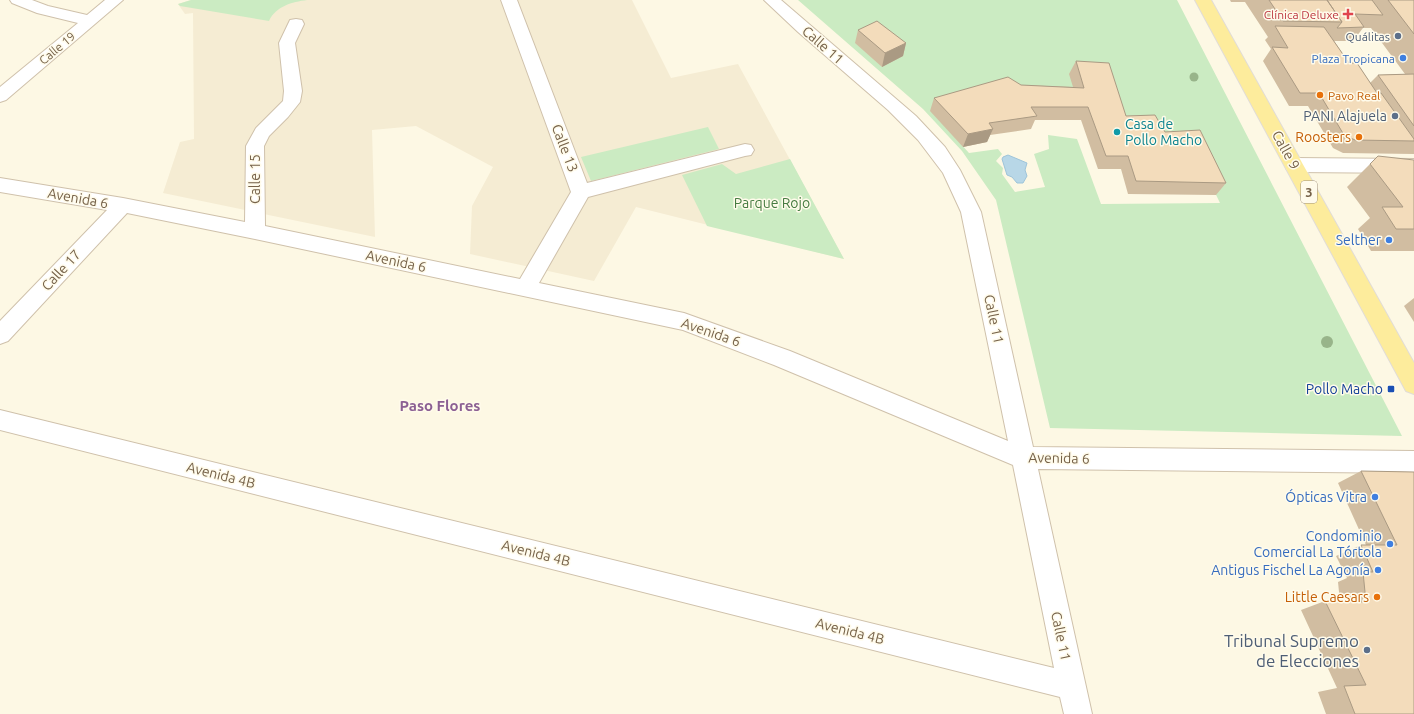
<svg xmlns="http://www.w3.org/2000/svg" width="1414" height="714" viewBox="0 0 1414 714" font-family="Ubuntu,sans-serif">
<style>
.residential{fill:#f5ecd3}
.green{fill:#cbebc2;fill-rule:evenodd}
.water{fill:#b8d7e7;stroke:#9ec4d9}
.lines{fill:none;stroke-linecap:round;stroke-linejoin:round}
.minor-casing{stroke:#cfc1ab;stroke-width:2}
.major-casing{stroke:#e1dcd7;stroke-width:2}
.minor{fill:#fff;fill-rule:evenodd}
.major{fill:#fdec9c;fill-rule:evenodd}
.tree{fill:#98b48a}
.wall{fill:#d1bda1;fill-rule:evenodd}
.shaded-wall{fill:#aa9a83}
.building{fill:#f3dcbb;stroke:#aa9a83}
.health-dot{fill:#e0444e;stroke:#fffbeb;stroke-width:1.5}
.service-dot{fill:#5c6f8a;stroke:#fffbeb;stroke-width:1.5}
.shop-dot{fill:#3f7fe0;stroke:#fffbeb;stroke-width:1.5}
.food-dot{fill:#e8710a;stroke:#fffbeb;stroke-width:1.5}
.culture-dot{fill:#0f9aa8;stroke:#fffbeb;stroke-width:1.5}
.transit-dot{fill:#1a4fb4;stroke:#fffbeb;stroke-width:1.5}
.labels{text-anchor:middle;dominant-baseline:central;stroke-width:3;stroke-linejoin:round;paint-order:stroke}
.far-health-label{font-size:12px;fill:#be3a42;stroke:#fffbeb;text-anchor:end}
.far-service-label{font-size:12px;fill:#4e5e75;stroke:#fffbeb;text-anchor:end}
.far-street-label{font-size:12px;fill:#766249;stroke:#fffbeb}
.far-shop-label{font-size:12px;fill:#366cbe;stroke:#fffbeb;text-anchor:end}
.far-food-label{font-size:12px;fill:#c56008;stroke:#fffbeb;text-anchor:start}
.shield{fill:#fffbeb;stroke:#9f907a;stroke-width:1}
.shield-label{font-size:13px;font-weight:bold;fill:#766249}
.street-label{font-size:14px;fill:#766249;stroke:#fffbeb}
.service-label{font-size:14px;fill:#4e5e75;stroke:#fffbeb;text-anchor:end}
.culture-label{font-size:14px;fill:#0d838f;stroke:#fffbeb;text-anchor:start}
.food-label{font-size:14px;fill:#c56008;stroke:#fffbeb;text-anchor:end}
.park-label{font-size:14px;fill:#467c41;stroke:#fffbeb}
.shop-label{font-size:14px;fill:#366cbe;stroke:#fffbeb;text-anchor:end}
.transit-label{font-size:14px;fill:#164399;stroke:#fffbeb;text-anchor:end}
.neighbourhood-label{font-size:15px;font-weight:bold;fill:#8c6093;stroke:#fffbeb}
.near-service-label{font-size:17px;fill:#4e5e75;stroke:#fffbeb;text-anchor:end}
</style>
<rect width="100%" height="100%" fill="#fdf8e4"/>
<path class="residential" d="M191,0H632L671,78L738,64L844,259L636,207L594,281L470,254L472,206L493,167L416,126L372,130L375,237L163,193L180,142L194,139L193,13L185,14L178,4Z"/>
<path class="green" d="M191,0H307C292,2 276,6 269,21L180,6L178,4Z
M798,0H1177L1402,436L1050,428L996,200L962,151L923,109ZM1077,101L1191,143L1220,203L1101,204L1077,139L1048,135L1049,149L1034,154L1045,187L1015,192L1002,174L1003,168L996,161L1002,154L998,149L969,153L931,111Z
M708,127L719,149L591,181L581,157Z
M790,159L844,259L707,226L682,175L722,164L736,174Z"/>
<path class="water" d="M1008,155L1027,163L1025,170L1027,176L1023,183H1017L1012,177L1007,175L1002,159L1003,157Z"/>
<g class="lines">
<g class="minor-casing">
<path id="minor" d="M10,0H32L48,6L87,15L105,0H123L6,100L0,102V87L78,23L37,13L12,3Z
M501,0H517L587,183L745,144L751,145L754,150L751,155L745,156L588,197L539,283L684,313L790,351L1008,441L961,212L943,173L918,140L888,110L798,32L764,0H781L916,116L945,147L960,170L981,212L1033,447L1414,451V473L1038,469L1092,714H1064L1060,697L0,430V410L1054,668L1013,465L774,365L683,330L255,239L127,213L8,341L0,344V321L107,210L0,192V178L123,198L245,222L246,146L256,128L283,101L284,91L279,43L290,20L296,19L302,20L304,24L295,43L302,91L300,102L288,117L269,136L264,146L265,226L520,279L571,192Z
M1294,158L1414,159V173L1294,172L1287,170L1285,165L1287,160Z"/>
</g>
<g class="major-casing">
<path id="major" d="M1195,0H1211L1414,363V394L1406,391Z"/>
</g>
<use href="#minor" class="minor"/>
<use href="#major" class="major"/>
</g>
<g class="tree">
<circle cx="1194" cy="77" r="4.5"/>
<circle cx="1327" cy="342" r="6"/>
</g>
<path class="wall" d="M1230,0H1414V154L1343,153L1333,148L1308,106H1289L1263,61L1271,49L1265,40L1268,37L1245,2H1231ZM1363,28H1371L1405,74L1378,75L1370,83L1349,63L1334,41H1353Z
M858,30L906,43L903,56L882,67L855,43Z
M1076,61L1126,116L1165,132L1226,183L1216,195L1128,194L1121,169H1098L1081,120H1035L1031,129L990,135L987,142L963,147L930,111L934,98L1021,85L1073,87L1069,74Z
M1414,160V251H1371L1358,229L1370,218L1347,187L1370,164Z
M1414,298V322L1404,306Z
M1361,471L1414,472V714H1326L1318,692L1337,688L1301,610L1325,601L1340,602L1338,582L1347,578L1336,556L1361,545H1366L1338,483Z"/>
<path class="shaded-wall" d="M906,43L903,56L882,67L885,53Z
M993,129L987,142L963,147L968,134Z"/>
<path class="building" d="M1269,0H1327L1342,22L1283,21Z
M1327,0H1372L1383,15L1355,14L1364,27L1337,28L1342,22Z
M1388,0H1414V34Z
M877,21L906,43L885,53L858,30Z
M1275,26L1324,27L1349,63H1357L1377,93H1381L1414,139V141L1355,140L1344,135L1319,93H1300L1272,47L1288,48Z
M1076,61L1109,63L1126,116L1155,115L1165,132L1200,130L1226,183L1136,181L1128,156H1106L1088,107H1031L1037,116L989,123L993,129L968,134L934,98L1008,77L1021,85L1084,88Z
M1414,74V126L1378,75Z
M1378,156L1414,160V229H1396L1382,207H1403L1370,164Z
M1361,471L1414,472V714H1355L1344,686L1366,685L1325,601L1366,602L1363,572H1373L1361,545H1397Z"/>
<path class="health-dot" d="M1346 8h4v4h4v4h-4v4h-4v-4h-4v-4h4z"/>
<g class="service-dot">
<circle cx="1398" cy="36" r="4"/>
<circle cx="1395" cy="116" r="4"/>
<circle cx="1367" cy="650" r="4"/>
</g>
<g class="shop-dot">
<circle cx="1403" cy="58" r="4"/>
<circle cx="1389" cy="240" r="4"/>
<circle cx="1375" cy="497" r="4"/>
<circle cx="1390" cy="544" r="4"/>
<circle cx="1378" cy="570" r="4"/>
</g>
<g class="food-dot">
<circle cx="1320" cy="95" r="4"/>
<circle cx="1359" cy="137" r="4"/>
<circle cx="1377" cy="597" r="4"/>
</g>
<circle class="culture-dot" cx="1117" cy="132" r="4"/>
<rect class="transit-dot" x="1387" y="385" width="8" height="8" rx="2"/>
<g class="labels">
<g class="far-health-label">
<text x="1339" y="14">Clínica Deluxe</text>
</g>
<g class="far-service-label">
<text x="1390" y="36">Quálitas</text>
</g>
<g class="far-street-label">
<text transform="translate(57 48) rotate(-40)">Calle 19</text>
</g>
<g class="far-shop-label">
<text x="1395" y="58">Plaza Tropicana</text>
</g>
<g class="far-food-label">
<text x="1328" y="95">Pavo Real</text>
</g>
<rect class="shield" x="1301" y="181" width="16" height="22" rx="3"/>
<g class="shield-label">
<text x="1309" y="192">3</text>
</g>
<g class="street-label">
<text transform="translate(823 45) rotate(41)">Calle 11</text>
<text transform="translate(565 148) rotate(69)">Calle 13</text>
<text transform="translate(1286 150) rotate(61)">Calle 9</text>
<text transform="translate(255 179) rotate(-90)">Calle 15</text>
<text transform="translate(78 198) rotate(10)">Avenida 6</text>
<text transform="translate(396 261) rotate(12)">Avenida 6</text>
<text transform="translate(61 270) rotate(-47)">Calle 17</text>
<text transform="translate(994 319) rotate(78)">Calle 11</text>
<text transform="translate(711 332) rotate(19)">Avenida 6</text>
<text transform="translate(1059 458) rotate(1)">Avenida 6</text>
<text transform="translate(221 475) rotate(14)">Avenida 4B</text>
<text transform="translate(536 553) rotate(14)">Avenida 4B</text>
<text transform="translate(850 631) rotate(14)">Avenida 4B</text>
<text transform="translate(1061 636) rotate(78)">Calle 11</text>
</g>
<g class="service-label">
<text x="1387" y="116">PANI Alajuela</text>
</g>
<g class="culture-label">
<text x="1125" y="124">Casa de<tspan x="1125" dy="16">Pollo Macho</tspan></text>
</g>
<g class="food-label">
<text x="1351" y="137">Roosters</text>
<text x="1369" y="597">Little Caesars</text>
</g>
<g class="park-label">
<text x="772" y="203">Parque Rojo</text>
</g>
<g class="shop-label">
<text x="1381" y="240">Selther</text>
<text x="1367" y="497">Ópticas Vitra</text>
<text x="1382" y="536">Condominio<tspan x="1382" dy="16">Comercial La Tórtola</tspan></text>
<text x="1370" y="570">Antigus Fischel La Agonía</text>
</g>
<g class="transit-label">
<text x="1383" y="389">Pollo Macho</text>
</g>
<g class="neighbourhood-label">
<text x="440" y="405">Paso Flores</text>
</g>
<g class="near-service-label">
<text x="1359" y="640">Tribunal Supremo<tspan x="1359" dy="20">de Elecciones</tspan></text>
</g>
</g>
</svg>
